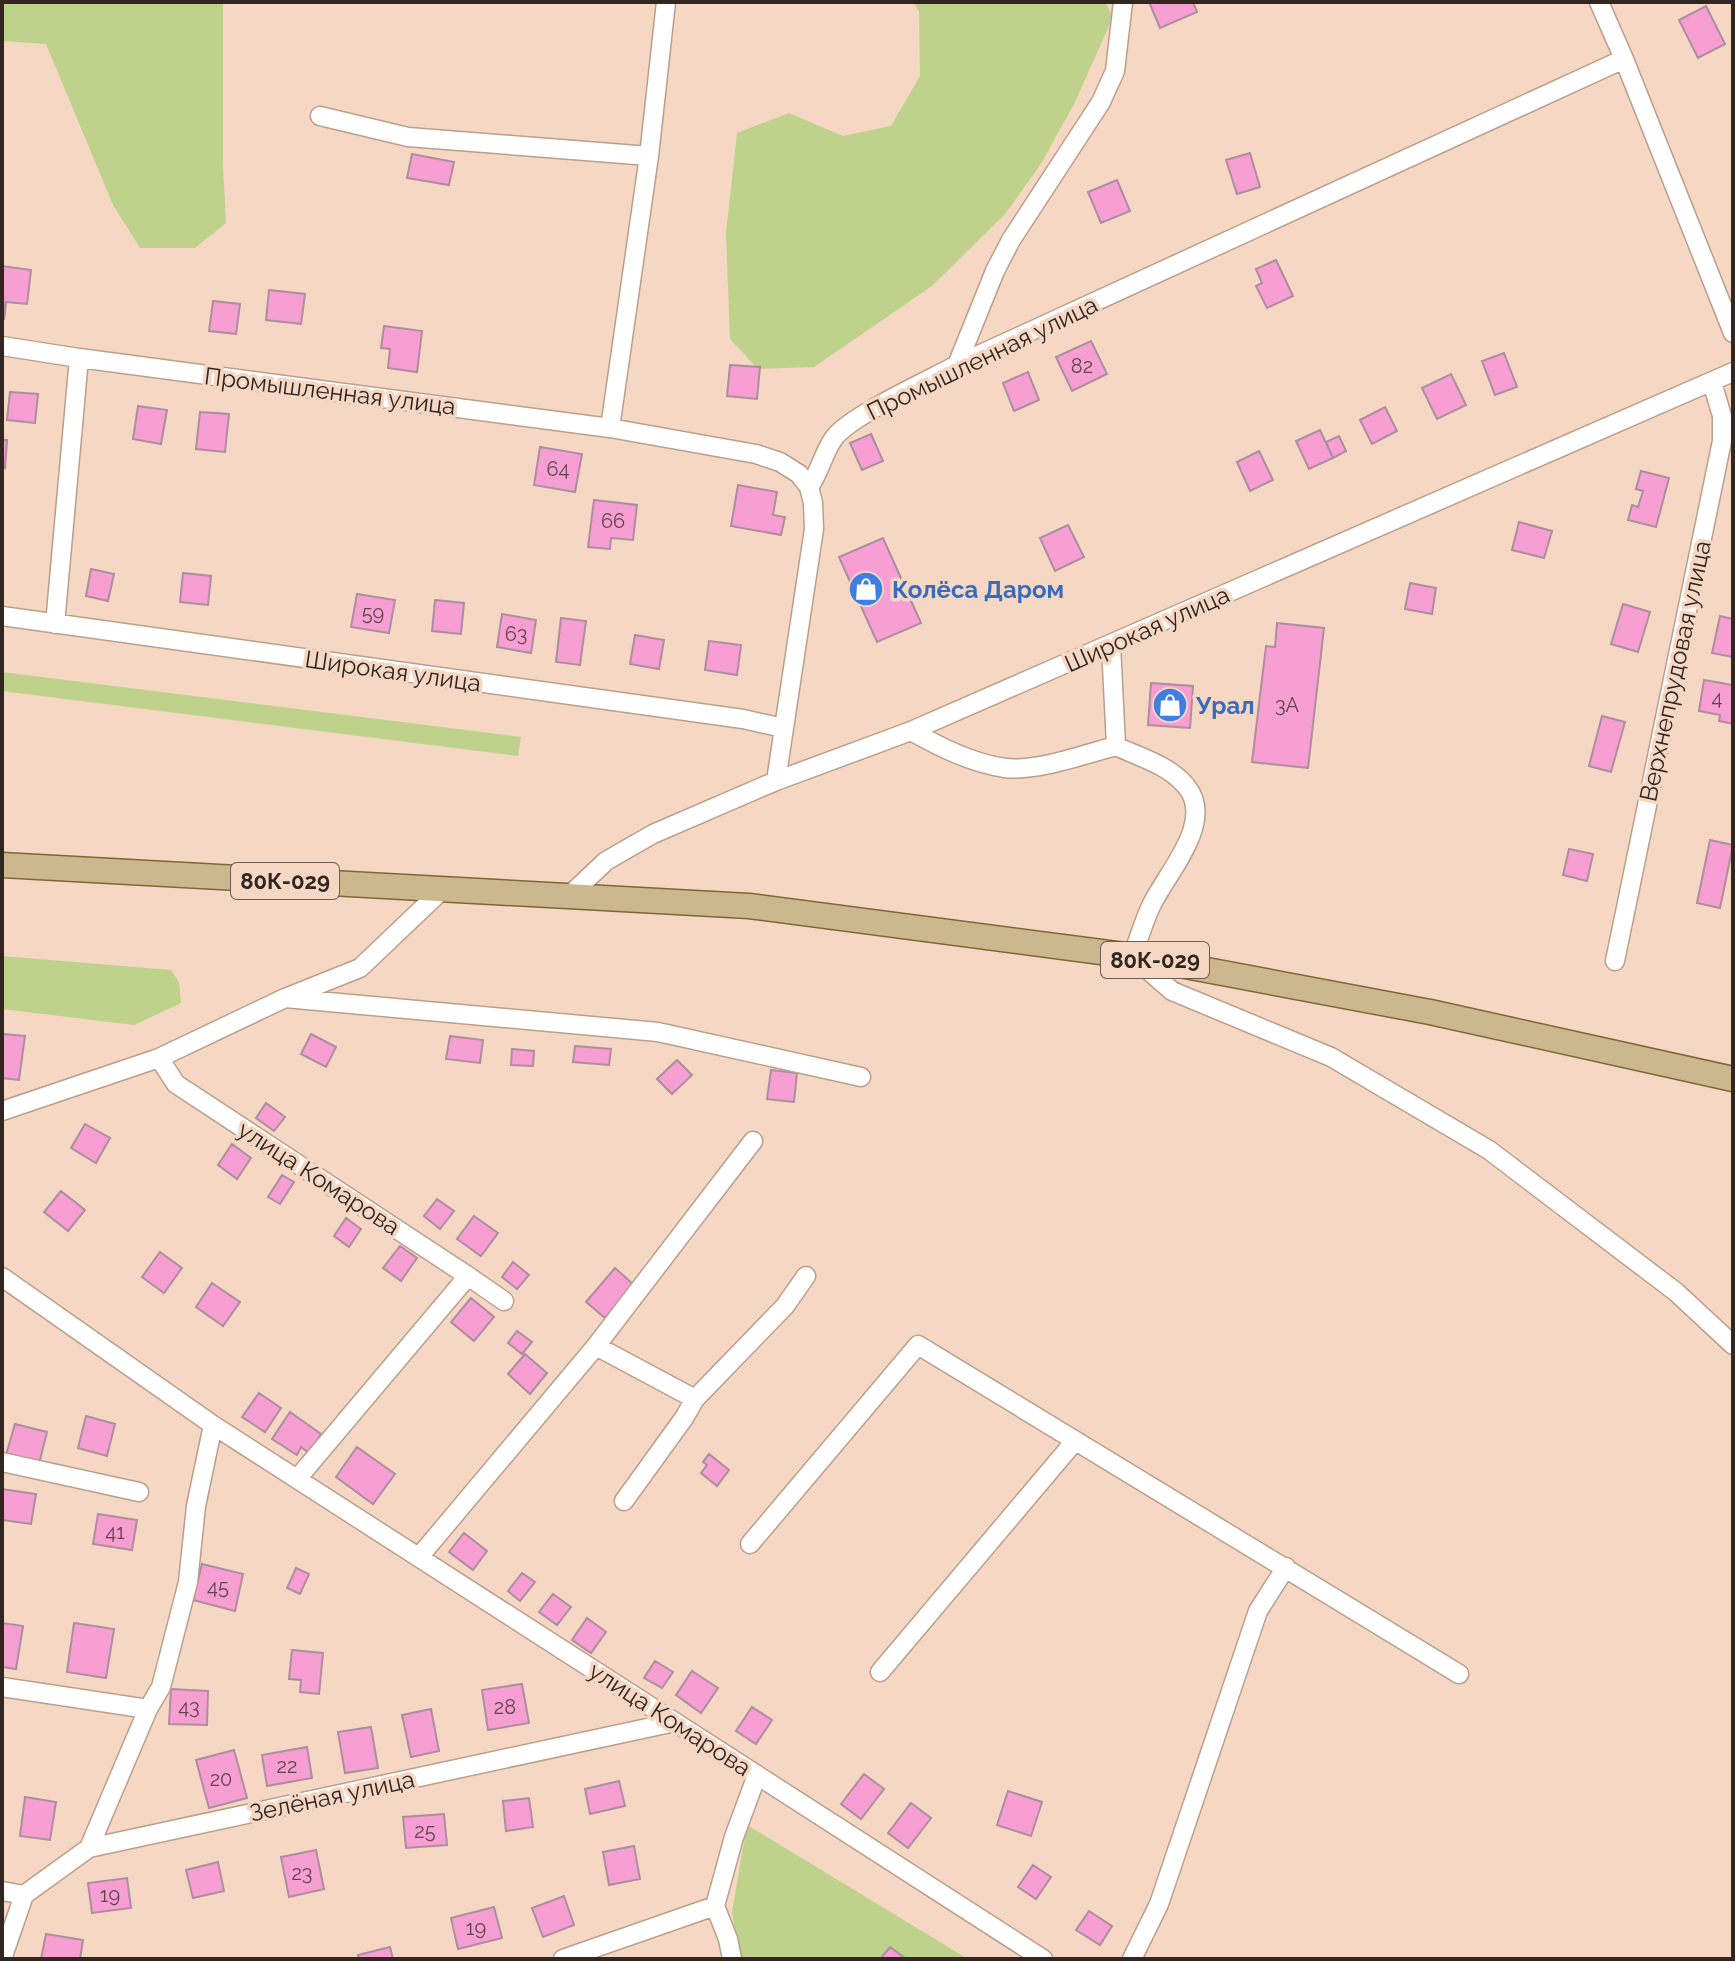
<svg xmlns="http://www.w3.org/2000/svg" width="1735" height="1961" viewBox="0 0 1735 1961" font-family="Raleway,sans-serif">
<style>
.green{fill:#bed28c}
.building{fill:#f79fd3;stroke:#ac8e9f;stroke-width:2}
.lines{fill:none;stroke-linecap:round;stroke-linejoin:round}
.minor-casing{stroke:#bb9e8b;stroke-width:21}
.major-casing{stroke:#7f6637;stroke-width:27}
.minor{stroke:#fff;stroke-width:18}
.major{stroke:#cbb88f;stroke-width:24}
.labels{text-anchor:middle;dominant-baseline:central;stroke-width:7;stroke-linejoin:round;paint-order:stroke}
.number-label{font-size:20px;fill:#63454d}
.shield{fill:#f6d7c4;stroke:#6d5c51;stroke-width:2}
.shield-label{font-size:22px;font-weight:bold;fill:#322720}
.street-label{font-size:24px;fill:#322720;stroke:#f6d7c4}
.shop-label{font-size:24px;font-weight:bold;fill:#366cbe;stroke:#f6d7c4;text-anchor:start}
</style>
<rect width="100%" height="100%" fill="#f6d7c4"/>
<path class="green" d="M2,2H223V167L226,223L195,248H140L113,205L46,44L2,41Z
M913,2H1105L1113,17L1075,102L1041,164L1005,214L932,286L814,367L758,369L730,339L726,233L737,133L789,113L843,136L891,126L920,76L919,11Z
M2,672L521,737L518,756L2,691Z
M2,956L171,970L179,982L181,1003L134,1025L2,1009Z
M747,1825L968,1959H740L732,1912Z"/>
<path class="building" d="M1149,2H1193L1197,12L1160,28Z
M1706,6L1725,44L1698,58L1679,20Z
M1250,153L1260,187L1237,194L1226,160Z
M412,154L454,162L449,185L407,178Z
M1117,180L1130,211L1101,223L1088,192Z
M1276,260L1293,296L1267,308L1256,286L1262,283L1256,269Z
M2,266L31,270L27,304L6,302L4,320Z
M269,290L305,294L301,324L266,320Z
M213,301L240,304L236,334L209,331Z
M384,326L422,331L417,372L388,368L390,349L381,348Z
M1091,341L1107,374L1072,391L1056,357Z
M1504,353L1517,387L1495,395L1482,361Z
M730,365L760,367L757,399L727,396Z
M1028,372L1039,400L1014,411L1003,383Z
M1451,374L1466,405L1437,419L1422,388Z
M10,392L38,394L35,423L7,420Z
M138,406L167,410L161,444L133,439Z
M1385,407L1397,431L1372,444L1360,420Z
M200,412L229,414L225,452L196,449Z
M1320,430L1333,458L1309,469L1296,441Z
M871,434L883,461L862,470L850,443Z
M1339,436L1346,451L1333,458L1326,442Z
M2,440H7L5,468L2,467Z
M540,447L582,454L575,492L534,485Z
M1259,451L1273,480L1250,491L1237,462Z
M1641,471L1669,478L1656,527L1628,520L1632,505L1638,507L1643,491L1636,489Z
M738,485L777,492L773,515L785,517L781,535L731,526Z
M594,500L637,505L633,540L611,538L610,549L588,547Z
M1519,522L1552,531L1544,558L1512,550Z
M1068,525L1084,557L1055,571L1040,538Z
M883,538L921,623L877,642L839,557Z
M91,569L114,574L108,601L86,596Z
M183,573L211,576L208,605L180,602Z
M1410,583L1436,588L1432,614L1405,609Z
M357,594L395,600L389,633L351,627Z
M435,600L464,603L461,634L432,631Z
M1623,604L1650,612L1638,652L1611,644Z
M502,614L536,620L531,653L497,647Z
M1720,616L1733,619V657L1712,653Z
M561,618L586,621L580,665L556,662Z
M1277,623L1324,628L1308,768L1252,762L1266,646L1275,647Z
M635,635L664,640L659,669L630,664Z
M709,641L741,645L737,675L705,670Z
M1704,680L1733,685V724L1719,721L1720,715L1699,711Z
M1151,683L1193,686L1190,728L1148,725Z
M1602,716L1625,722L1611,772L1589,766Z
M1710,840L1733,845L1720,908L1697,903Z
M1569,849L1593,854L1587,881L1563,875Z
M2,1034L25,1036L19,1080L2,1078Z
M311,1034L336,1047L326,1067L301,1054Z
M450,1036L483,1040L480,1063L446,1059Z
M575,1046L611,1049L609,1065L573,1062Z
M512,1049L534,1051L533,1066L511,1065Z
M677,1060L692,1075L672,1094L657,1079Z
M771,1070L797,1073L794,1102L767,1099Z
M266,1103L285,1117L274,1131L256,1118Z
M85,1124L110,1138L96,1163L71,1148Z
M232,1144L251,1158L237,1179L218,1165Z
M282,1175L294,1182L280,1204L268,1197Z
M61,1191L85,1210L68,1231L44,1212Z
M437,1199L454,1211L440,1229L424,1216Z
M474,1216L498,1233L481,1256L457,1239Z
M346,1218L361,1229L349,1247L334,1236Z
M400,1246L417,1258L401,1281L383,1268Z
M160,1252L182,1268L164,1293L142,1277Z
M513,1262L529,1275L517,1289L502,1277Z
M615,1268L634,1285L605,1318L586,1302Z
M212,1283L240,1302L223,1326L196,1307Z
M471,1298L494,1317L474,1341L451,1322Z
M517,1331L532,1342L522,1354L508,1343Z
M525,1354L547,1373L530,1394L508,1374Z
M259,1393L281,1408L265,1432L242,1417Z
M290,1412L321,1434L309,1453L301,1447L297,1455L272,1439Z
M86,1416L115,1424L107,1456L78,1448Z
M15,1424L47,1432L39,1464L6,1455Z
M357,1447L395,1474L373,1504L336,1477Z
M709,1454L729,1470L717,1486L701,1473L707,1465L703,1462Z
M2,1489L36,1494L31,1524L2,1520Z
M98,1514L137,1520L132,1550L93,1544Z
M464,1533L487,1551L473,1570L449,1552Z
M202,1564L243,1574L235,1611L193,1600Z
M296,1568L309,1574L300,1594L287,1588Z
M522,1573L535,1582L520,1601L508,1591Z
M553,1594L571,1607L557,1625L539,1612Z
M587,1618L606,1632L591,1653L572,1640Z
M2,1623L23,1626L16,1669L2,1667Z
M74,1623L114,1629L106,1678L67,1672Z
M292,1650L323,1653L319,1694L300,1692L301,1680L289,1679Z
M655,1661L673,1672L662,1688L644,1678Z
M692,1671L718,1688L701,1713L676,1695Z
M522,1684L529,1723L488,1730L482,1690Z
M171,1689L208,1691L207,1725L169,1724Z
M752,1707L772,1720L756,1744L736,1731Z
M431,1709L439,1751L411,1757L402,1715Z
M371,1727L378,1768L345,1773L338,1732Z
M307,1747L312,1778L267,1786L262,1755Z
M234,1750L247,1798L209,1808L196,1760Z
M864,1774L884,1789L861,1819L841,1804Z
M619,1781L625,1806L590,1814L585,1789Z
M1008,1791L1042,1802L1031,1836L997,1825Z
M25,1797L56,1802L50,1840L20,1836Z
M529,1798L533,1827L506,1831L503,1801Z
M911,1803L931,1818L908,1848L888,1833Z
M444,1814L447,1845L406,1848L403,1817Z
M634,1846L640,1879L609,1885L603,1852Z
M316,1850L324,1889L289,1897L281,1857Z
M218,1862L224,1891L193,1898L186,1870Z
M1033,1865L1051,1877L1036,1899L1018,1887Z
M127,1878L131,1908L92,1913L88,1883Z
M564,1896L574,1925L543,1937L532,1908Z
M494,1907L502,1938L458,1949L451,1918Z
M1089,1911L1112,1926L1100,1945L1076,1930Z
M46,1934L83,1940L80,1959H41Z
M390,1947L393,1959H359L358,1955Z
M890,1947L906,1959H880Z"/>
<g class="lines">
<g class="minor-casing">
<path id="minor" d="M1599,2L1624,59
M320,116L408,137L649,156
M2,346L79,358L610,428L756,454L780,462L799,474L809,487L813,503L814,529L776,781
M957,365L995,271L1011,240L1101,102L1115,71L1123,2
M610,428L649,156L666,2
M809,487C820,472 823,453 834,438C850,416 929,380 957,365L1624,59L1733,333
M2,616L743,719L783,728
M55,624L79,358
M1111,645L1116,746C1139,757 1169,765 1186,786C1216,821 1167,873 1152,904C1144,920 1139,939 1132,956L1172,991L1331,1057L1489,1150L1676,1292L1733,1345
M911,731C940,747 971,763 1005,768C1037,772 1084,754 1116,746
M569,896L606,861L653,834L776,781L911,731L1733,372
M1615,961L1722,441V416L1712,382
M285,998L658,1032L861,1077
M159,1058L176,1084L468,1276L297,1479
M2,1111L159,1058L285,998L360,968L443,889
M468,1276L504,1301
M2,1277L213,1425L1043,1959
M596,1346L695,1399
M2,1462L139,1492
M624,1501L684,1418L695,1399L785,1306L806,1276
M750,1544L918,1345L1459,1674
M419,1557L596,1346L753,1141
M880,1672L1075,1441
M2,1687L148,1709
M89,1848L148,1709L161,1687L188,1582L196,1506L213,1425
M2,1891L24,1895L89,1848L675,1722
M2,1959L24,1895
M563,1959L715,1906
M732,1959L728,1939L715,1906L734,1837L757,1775
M1132,1959L1159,1904L1258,1611L1286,1567"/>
</g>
<g class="major-casing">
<path id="major" d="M2,865L749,906L1132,956L1430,1012L1733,1079"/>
</g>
<use href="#minor" class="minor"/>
<use href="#major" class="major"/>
</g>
<defs>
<g id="shop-disc" transform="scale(1.8)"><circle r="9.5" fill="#3f7fe0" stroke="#f6d7c4"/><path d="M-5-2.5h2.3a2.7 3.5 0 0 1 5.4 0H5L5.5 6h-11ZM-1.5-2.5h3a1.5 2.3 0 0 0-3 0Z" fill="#fff"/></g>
</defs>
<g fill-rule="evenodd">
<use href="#shop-disc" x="866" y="589"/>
<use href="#shop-disc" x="1170" y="705"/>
</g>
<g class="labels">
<g class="number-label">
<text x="1082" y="366">82</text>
<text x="558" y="469">64</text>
<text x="613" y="521">66</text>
<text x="373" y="613">59</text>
<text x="516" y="634">63</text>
<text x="1717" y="698">4</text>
<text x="1287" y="705">3А</text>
<text x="115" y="1532">41</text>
<text x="218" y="1587">45</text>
<text x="189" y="1707">43</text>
<text x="505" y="1707">28</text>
<text x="287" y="1766">22</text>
<text x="221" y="1779">20</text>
<text x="425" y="1831">25</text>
<text x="302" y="1873">23</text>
<text x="110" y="1895">19</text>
<text x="476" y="1928">19</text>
</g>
<g class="shield">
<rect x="231" y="863" width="108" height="36" rx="6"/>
<rect x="1101" y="942" width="108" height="36" rx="6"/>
</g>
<g class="shield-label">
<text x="285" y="881">80К-029</text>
<text x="1155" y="960">80К-029</text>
</g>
<g class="street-label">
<text transform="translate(982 358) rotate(-26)">Промышленная улица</text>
<text transform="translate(330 391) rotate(7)">Промышленная улица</text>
<text transform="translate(1147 629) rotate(-24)">Широкая улица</text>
<text transform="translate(393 671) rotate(8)">Широкая улица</text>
<text transform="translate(1675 671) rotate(-78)">Верхнепрудовая улица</text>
<text transform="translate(319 1178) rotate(33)">улица Комарова</text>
<text transform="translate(670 1719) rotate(33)">улица Комарова</text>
<text transform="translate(332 1796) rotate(-12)">Зелёная улица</text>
</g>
<g class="shop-label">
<text x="892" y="589">Колёса Даром</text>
<text x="1196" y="705">Урал</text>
</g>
</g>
<rect width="1735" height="1961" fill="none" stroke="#322720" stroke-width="8"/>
</svg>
